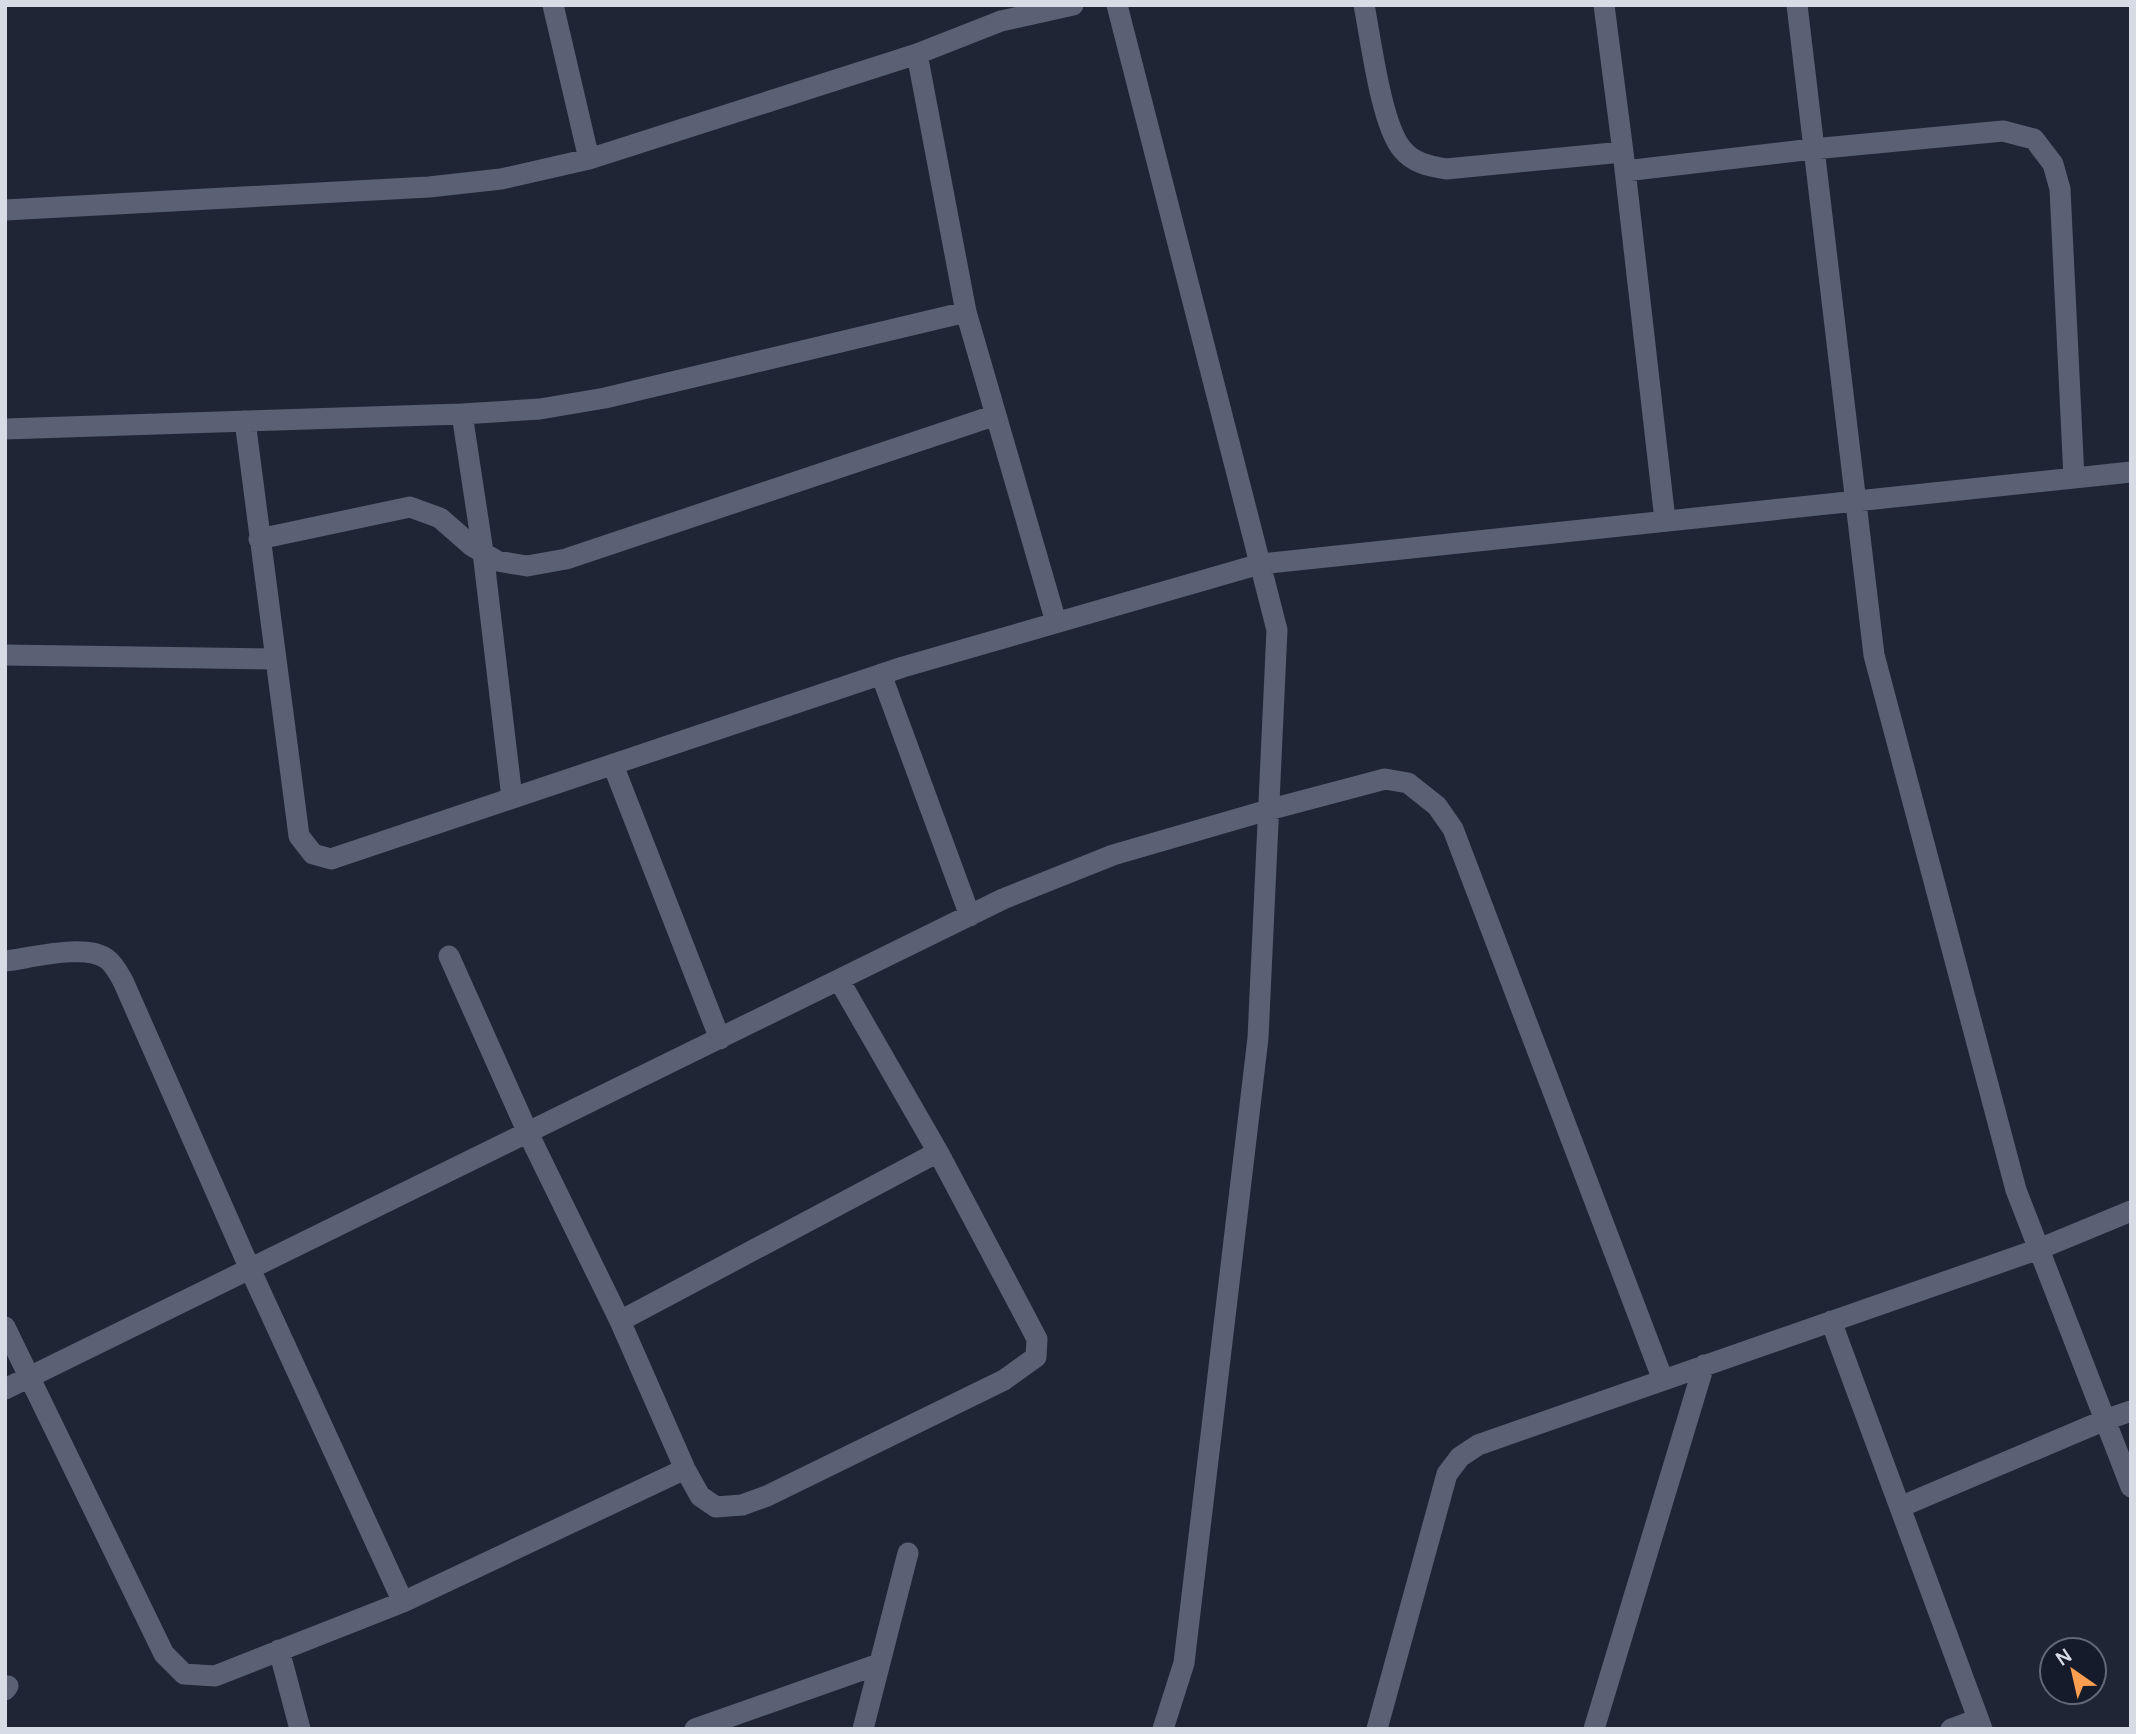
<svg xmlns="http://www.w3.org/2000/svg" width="2136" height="1734" viewBox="0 0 2136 1734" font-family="Manrope,sans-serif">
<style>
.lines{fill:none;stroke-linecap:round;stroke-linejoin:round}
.minor{stroke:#5a6174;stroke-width:21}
</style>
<rect width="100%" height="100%" fill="#1f2535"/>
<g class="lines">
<path class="minor" d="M553,5L589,159
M1117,5L1277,630L1258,1038L1184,1663L1163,1729
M1364,5C1371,40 1381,124 1402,149C1413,163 1429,166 1446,169L1623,152
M1604,5L1623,152L1665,520
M1797,5L1874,655L2016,1190L2131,1487
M917,54L966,312L1056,622
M1625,171L1813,149L2003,131L2034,139L2053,164L2060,189L2074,478
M5,210L429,187L501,179L589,159L917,54L1001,21L1073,5
M462,414L483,552L512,798
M245,421L299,836L313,854L331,859L903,667L1260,564L2131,472
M5,429L462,414L540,409L605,398L966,312
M259,539L410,507L440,518L472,546L497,561L527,566L566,559L996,415
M5,655L275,659
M881,674L970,916
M613,765L720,1039
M449,956L528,1133L620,1321L685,1469L700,1496L716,1507L742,1505L767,1496L1004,1380L1036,1357L1037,1339L1026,1318L938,1152L839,980
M5,961C31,958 86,943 107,959C114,964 119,974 123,981L250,1269L403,1602
M620,1321L938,1152
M1831,1321L1982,1729
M5,1327L164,1654L184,1674L215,1676L403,1602L685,1469
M5,1389L1003,899L1113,855L1268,810L1385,779L1408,783L1437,806L1453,829L1663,1380
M1900,1507L2105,1420L2131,1411
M279,1650L300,1729
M5,1690L8,1686
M695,1729L879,1664
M863,1729L908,1553
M1377,1729L1447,1474L1460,1457L1478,1445L2039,1249L2131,1211
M1594,1729L1704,1365
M1951,1729L1978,1719"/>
</g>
<rect width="2136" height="1734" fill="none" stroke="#d7dbe6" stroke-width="14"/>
<g transform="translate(2073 1671) rotate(326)"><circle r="33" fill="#161b2b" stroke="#636876" stroke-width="2"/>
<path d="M0-5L12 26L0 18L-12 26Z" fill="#fa9f4f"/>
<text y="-10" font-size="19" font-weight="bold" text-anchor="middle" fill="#d7dbe6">N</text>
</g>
</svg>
